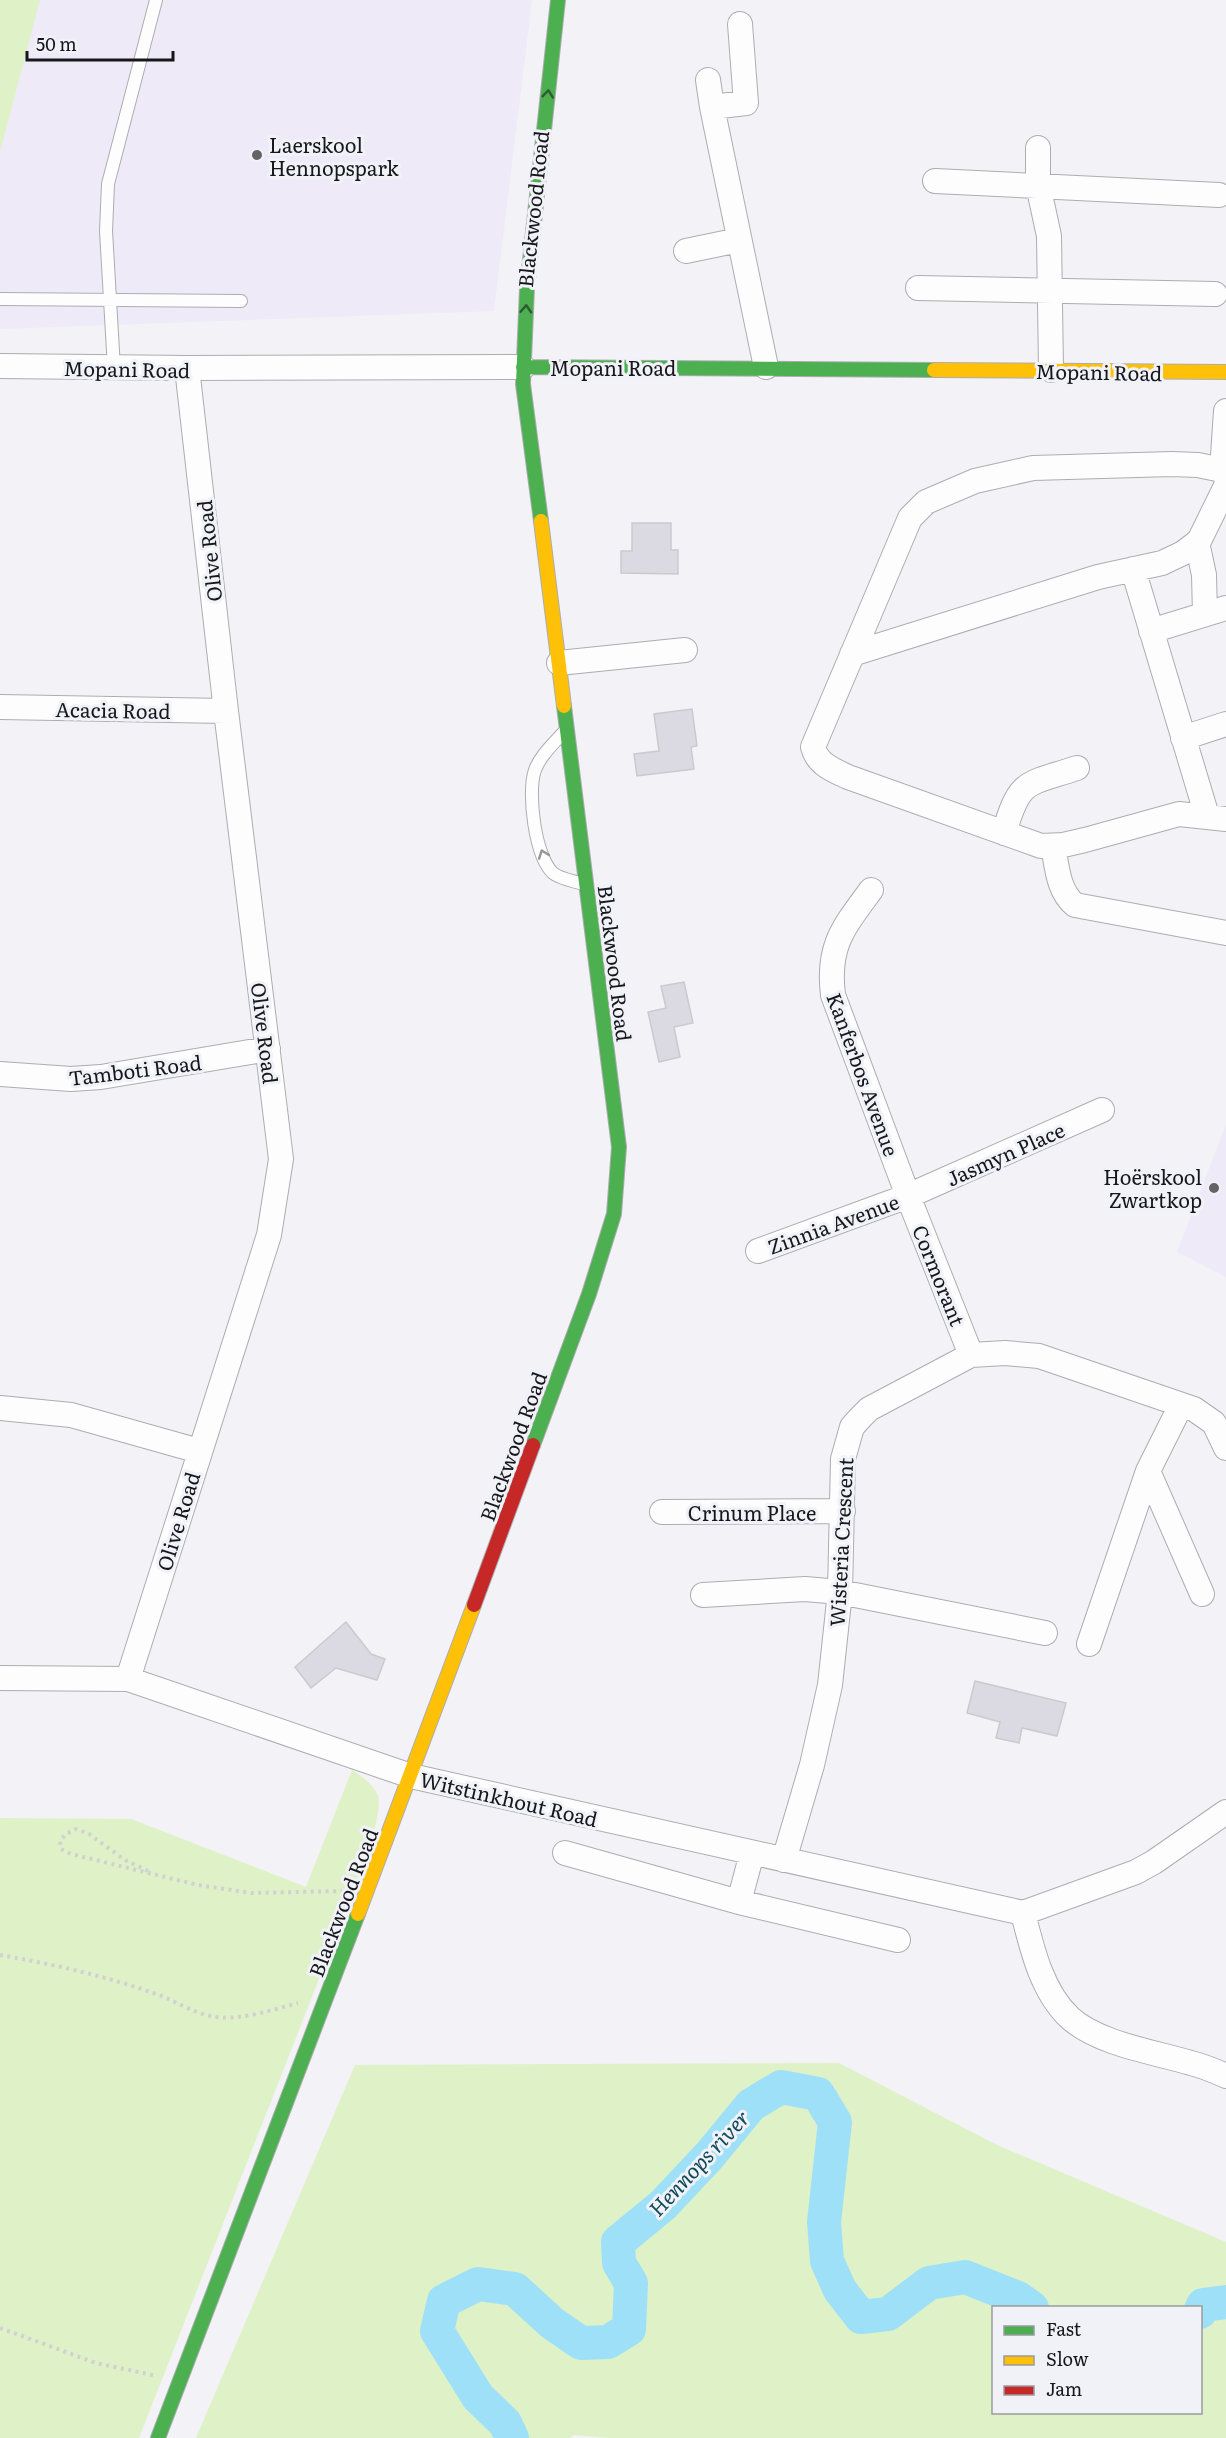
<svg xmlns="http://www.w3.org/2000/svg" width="1226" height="2438" viewBox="0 0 1226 2438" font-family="Literata,serif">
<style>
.education{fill:#efeaf8}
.green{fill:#dff1c6;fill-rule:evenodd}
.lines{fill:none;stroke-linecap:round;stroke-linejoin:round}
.river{stroke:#9ee0f8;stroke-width:34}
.building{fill:#dbd9e1;stroke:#cbcace;stroke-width:1.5}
.lane-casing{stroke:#adadb1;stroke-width:14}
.street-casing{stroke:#adadb1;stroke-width:26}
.fast-casing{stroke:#adadb1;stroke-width:16}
.slow-casing{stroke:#adadb1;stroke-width:16}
.jam-casing{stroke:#adadb1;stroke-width:16}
.path{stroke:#d1d1d3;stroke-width:4;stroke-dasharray:3 4.5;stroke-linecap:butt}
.lane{stroke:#fdfdfe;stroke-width:12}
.street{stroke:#fdfdfe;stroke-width:24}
.fast{stroke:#4caf50;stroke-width:14}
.slow{stroke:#ffc107;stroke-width:14}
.jam{stroke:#c62828;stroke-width:14}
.oneway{stroke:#2f5b32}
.oneway2{stroke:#969697}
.poi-dot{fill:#646467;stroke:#f1f1f8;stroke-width:2}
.labels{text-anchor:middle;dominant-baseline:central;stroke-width:6;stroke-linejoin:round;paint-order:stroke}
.poi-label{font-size:20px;fill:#17171a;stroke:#f1f1f8;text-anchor:start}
.street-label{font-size:20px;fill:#17171a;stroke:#f1f1f8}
.water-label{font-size:21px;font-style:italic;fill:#0f4959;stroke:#f1f1f8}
</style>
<rect width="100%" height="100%" fill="#f2f2f7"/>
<path class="education" d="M0,0H532L494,311L0,329Z
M1226,1124V1277L1177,1252Z"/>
<path class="green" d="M0,0H40L0,152Z
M352,1770C362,1777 373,1783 378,1796C384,1816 356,1882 348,1905L139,2438H0V1818L131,1819L306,1887Z
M839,2063L997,2145L1226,2242V2438H609L574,2435L570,2438H196L355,2065ZM994,2308H1200V2412H994Z"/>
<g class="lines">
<path class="river" d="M1200,2312L1203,2305L1226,2302
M512,2438L505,2423L478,2397L437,2331L444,2301L478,2284L515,2289L552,2323L581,2343L608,2342L629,2329L631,2283L619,2263L618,2242L663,2205L709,2156L751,2105L781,2087L818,2094L835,2122L824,2222L827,2261L840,2290L861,2317L888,2314L929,2283L965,2277L1018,2298L1032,2308"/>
</g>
<path class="building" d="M632,523H671V550H678V574L621,573V551H632Z
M692,709L697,746L691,747L694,769L637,776L634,754L659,751L654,714Z
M684,982L693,1023L674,1027L680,1057L659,1062L648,1012L666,1008L661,986Z
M346,1622L371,1654L385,1659L377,1680L336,1668L311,1688L295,1667Z
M975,1681L1066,1703L1057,1736L1022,1728L1019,1743L996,1738L1000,1722L967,1713Z"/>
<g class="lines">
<g class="lane-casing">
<path id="lane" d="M0,299L241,301
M114,368L106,231L108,184L156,0
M563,733C553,744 540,756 535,770C527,792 535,857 553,873C560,879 574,881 583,884"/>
</g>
<g class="street-casing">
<path id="street" d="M708,80L712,107L766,367
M712,107L746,103L740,24
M1038,148V185L1049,236L1051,370
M935,181L1219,195
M686,251L739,240
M918,288L1215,294
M0,366L187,368L523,367
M1226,411L1222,470L1226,476
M1222,470L1198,465L1172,464L1033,468L975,481L926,502L910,518L813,747C817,764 833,770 848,777L1041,846L1063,845L1085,840L1179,814L1226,819
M1197,542L1204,575L1205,614
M1133,569L1207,816
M1151,631L1226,608
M852,654L1098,577L1162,563L1183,553L1199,541L1226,486
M559,663L685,650
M0,707L226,711
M1183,738L1226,724
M1004,833C1020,778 1026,785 1077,768
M1053,846C1057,867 1058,891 1075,905L1226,933
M871,890C843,928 827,946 833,995L908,1196L971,1355
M0,1074L71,1079L101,1077L268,1049
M758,1251L908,1196L1102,1110
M0,1408L71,1415L199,1451
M1148,1471L1202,1594
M662,1512L843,1511
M703,1595L805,1589L840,1592L1045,1633
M1089,1644L1148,1471L1181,1405
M0,1678L128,1679L411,1776L1023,1913
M128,1679L269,1235L281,1159L226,711L187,368
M565,1853L739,1902
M752,1853L739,1902L898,1940
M784,1860L812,1765L830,1685L840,1592L843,1459L852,1427L860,1418L869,1409L971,1355L1005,1353L1039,1356L1194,1409L1214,1423L1226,1448
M1023,1913C1032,1949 1042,1992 1070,2018C1099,2044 1154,2052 1191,2063C1203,2066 1215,2071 1226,2076
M1023,1913L1136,1872L1154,1862L1226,1812"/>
</g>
<g class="fast-casing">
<path id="fast" d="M523,367L934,370
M541,521L523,384L527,288L558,0
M533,1445L589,1294L614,1214L619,1147L564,706
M158,2438L358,1914"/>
</g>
<g class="slow-casing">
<path id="slow" d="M934,370L1226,372
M541,521L564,706
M358,1914L474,1605"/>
</g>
<g class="jam-casing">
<path id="jam" d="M474,1605L533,1445"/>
</g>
<path class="path" d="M148,1871L125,1860L89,1834L76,1829L66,1834L60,1841L61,1849L71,1854L198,1885L251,1893L342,1891
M0,1955C52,1964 106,1976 156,1994C176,2001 194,2014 216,2017C243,2020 272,2010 298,2003
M0,2328L96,2363L157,2376"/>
<use href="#lane" class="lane"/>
<use href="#street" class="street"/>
<use href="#fast" class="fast"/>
<use href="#slow" class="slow"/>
<use href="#jam" class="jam"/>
</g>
<defs><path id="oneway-chevron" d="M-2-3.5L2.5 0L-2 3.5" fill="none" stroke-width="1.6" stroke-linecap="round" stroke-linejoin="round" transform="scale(1.5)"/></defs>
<g class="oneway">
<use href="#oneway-chevron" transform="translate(548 94) rotate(-84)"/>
<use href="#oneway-chevron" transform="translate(526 309) rotate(-87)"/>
</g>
<use class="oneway2" href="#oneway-chevron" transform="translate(543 854) rotate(-110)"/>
<g class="poi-dot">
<circle cx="257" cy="155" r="6"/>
<circle cx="1214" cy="1188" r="6"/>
</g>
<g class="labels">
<g class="poi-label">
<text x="269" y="144">Laerskool<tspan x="269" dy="23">Hennopspark</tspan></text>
<text x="1202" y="1176" text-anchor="end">Hoërskool<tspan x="1202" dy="23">Zwartkop</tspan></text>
</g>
<g class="street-label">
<text transform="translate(532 209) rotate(-84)">Blackwood Road</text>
<text x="613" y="367">Mopani Road</text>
<text transform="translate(127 368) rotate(1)">Mopani Road</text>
<text transform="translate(1099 371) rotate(1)">Mopani Road</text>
<text transform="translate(208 551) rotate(-96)">Olive Road</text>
<text transform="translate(113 709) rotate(1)">Acacia Road</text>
<text transform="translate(616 963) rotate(83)">Blackwood Road</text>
<text transform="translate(266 1033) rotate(83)">Olive Road</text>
<text transform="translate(135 1069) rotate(-7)">Tamboti Road</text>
<text transform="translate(864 1074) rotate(70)">Kanferbos Avenue</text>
<text transform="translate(1005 1153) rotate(-24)">Jasmyn Place</text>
<text transform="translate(833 1223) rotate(-20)">Zinnia Avenue</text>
<text transform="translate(940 1275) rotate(68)">Cormorant</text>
<text transform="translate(512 1446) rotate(-70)">Blackwood Road</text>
<text x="752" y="1512">Crinum Place</text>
<text transform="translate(177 1521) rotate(-73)">Olive Road</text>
<text transform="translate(840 1542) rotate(-87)">Wisteria Crescent</text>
<text transform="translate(509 1798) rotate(13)">Witstinkhout Road</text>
<text transform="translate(342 1902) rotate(-69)">Blackwood Road</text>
</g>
<g class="water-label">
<text transform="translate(698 2162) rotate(-47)">Hennops river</text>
</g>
</g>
<rect x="992" y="2306" width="210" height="108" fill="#f1f1f8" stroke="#9a9a9f" stroke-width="1.5"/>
<rect x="1004" y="2326" width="30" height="9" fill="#4caf50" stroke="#9a9a9f" stroke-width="1.5"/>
<text x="1046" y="2336" font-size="18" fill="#17171a">Fast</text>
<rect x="1004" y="2356" width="30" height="9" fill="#ffc107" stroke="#9a9a9f" stroke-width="1.5"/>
<text x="1046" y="2366" font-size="18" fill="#17171a">Slow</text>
<rect x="1004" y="2386" width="30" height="9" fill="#c62828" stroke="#9a9a9f" stroke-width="1.5"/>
<text x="1046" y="2396" font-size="18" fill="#17171a">Jam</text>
<path d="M27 51v9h146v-9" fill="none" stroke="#17171a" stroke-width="3"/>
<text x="36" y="51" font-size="18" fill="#17171a" stroke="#f1f1f8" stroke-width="4.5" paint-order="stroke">50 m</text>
</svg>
